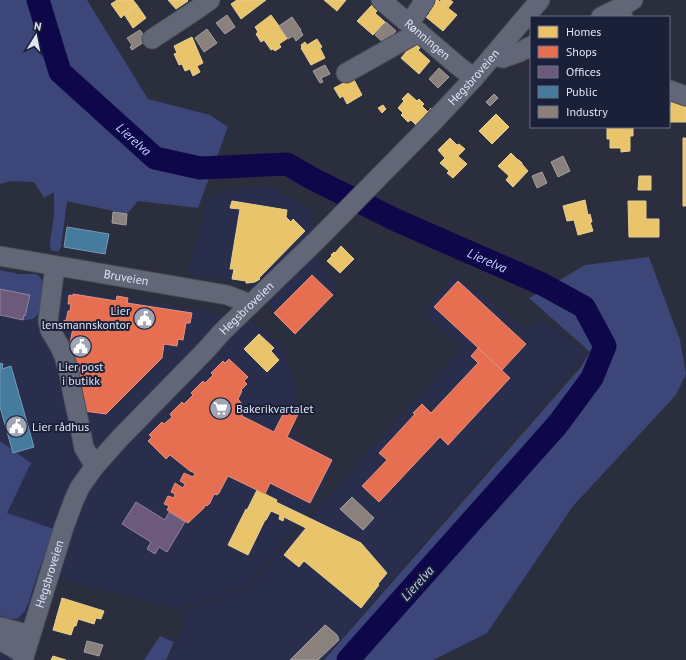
<svg xmlns="http://www.w3.org/2000/svg" width="686" height="660" viewBox="0 0 686 660" font-family="'PT Sans',sans-serif">
	<style>
		.built { fill: #282e4b }
		.green { fill: #3c4678 }
		.homes { fill: #e9c46a; stroke: #e6ce94 }
		.shops { fill: #e76f51; stroke: #e59282 }
		.offices { fill: #6d597a; stroke: #8f839f }
		.public { fill: #457b9d; stroke: #739ab7 }
		.industry { fill: #8a817c; stroke: #a49fa0 }
		.lines { fill: none; stroke-linecap: round; stroke-linejoin: round }
		.river { stroke: #0e0749; stroke-width: 23 }
		.minor-casing { stroke: #494c58; stroke-width: 21 }
		.minor { stroke: #626778; stroke-width: 19 }
		.labels { text-anchor: middle; stroke-width: 4; stroke-linejoin: round; paint-order: stroke }
		.street-label { font-size: 12px; fill: #dfe4f5; stroke: #1a2038 }
		.poi-label { font-size: 12px; fill: #dfe4f5; stroke: #1a2038; text-anchor: start }
		.water-label { font-size: 13px; font-style: italic; fill: #c8d4fe; stroke: #1a2038 }
	</style>
	<rect width="100%" height="100%" fill="#2b2e3c"/>
	<!-- built -->
	<path class="built" d="M268,186L311,208L318,259L339,288L297,336L248,284L223,279L187,275L208,199L232,190Z
		M0,270L47,287L175,306L213,313L253,323L285,348L296,391L291,434L336,462L310,509L248,585L179,609L64,580L41,569L10,660H0Z
		M454,275L527,329L544,320L587,354L323,660H169L183,631L182,611L249,586L369,451L463,348L423,314Z"/>
	<!-- green -->
	<path class="green" d="M0,0H87L148,99L210,115L228,127L198,208L138,201L127,214L67,201L61,247L58,252L51,250L50,242L54,216V192L44,198L34,182L11,181L0,184Z
		M649,257L680,340L686,374L676,395L573,506L487,633L433,660H324L580,368L590,352L529,298L585,265Z
		M0,270L19,274H35L38,275L41,279L43,284L40,312L33,319L27,320H23L24,315H25L29,295L0,289Z
		M0,441L31,463L7,513L54,529L38,573L29,601L25,611L17,619C11,619 5,619 0,615Z
		M160,636L174,642L166,660H144Z"/>
	<!-- homes -->
	<path class="homes" d="M117,0H133L137,5L124,14V15L121,18L111,4Z
		M168,0H187L188,1L176,9Z
		M237,0H266L241,19L231,4Z
		M324,0H346L337,11Z
		M434,0H438L440,2L441,0H450L453,2L448,8L457,15L443,31L426,17L430,13L426,9Z
		M137,5L146,18L133,28L124,14Z
		M372,5L378,10L375,13L385,22L373,35L357,21Z
		M271,15L288,38L279,44L281,47L275,51L273,49L271,50L264,40L261,42L256,34L258,32L255,27Z
		M192,37L203,63L197,66L200,72L193,76L190,69L185,71L182,64L179,65L174,54L177,53L174,46Z
		M317,39L322,47L320,48L325,58L311,65L301,48L302,47L301,45L305,42L307,45Z
		M416,44L420,48L418,50L430,61L419,74L401,58L412,45L414,46Z
		M353,78L362,95L347,104L343,96L340,98L334,88Z
		M408,93L417,101L419,99L424,104L422,106L428,112L431,108L433,110L429,115L428,113L416,125L411,120L408,122L401,115L403,113L398,108L404,101L402,99Z
		M671,102H680V106H686V122H669V106H671Z
		M383,105L386,109L382,113L378,108Z
		M496,114L509,127L492,144L479,131Z
		M610,127H630V128H633V136H630V151L621,152V148H610V139H607V128H610Z
		M450,138L457,145L459,144L465,149L458,156L467,164L453,178L447,173L449,171L440,163L445,158L438,150Z
		M683,138H686V206H683Z
		M511,153L518,160H519L522,163V164L528,171L513,187L506,180L509,176L498,166Z
		M639,176H651V190H638Z
		M585,200L588,215L590,214L592,222H590L593,231L578,235L574,220L567,221L563,206Z
		M232,201L287,210L286,217L291,222L293,219L305,231L259,278L260,279L255,282L248,283H246V281L232,279L234,269H230L240,209L230,208Z
		M628,201H646V219H659V237H629Z
		M341,246L354,259L340,273L327,261L332,256L331,255L334,252L335,253Z
		M259,334L274,348L271,351L279,360L267,372L244,349Z
		M257,490L277,500L276,502L361,543L387,573L378,584L379,585L361,608L304,561L299,567L284,555L306,528L284,517L283,521L279,519L280,515L271,511L266,520H265L248,555L228,545L246,509L247,510Z
		M62,598L104,611L101,619L96,618L94,624L78,619L76,626H74L71,635L53,630Z
		M53,656L66,660H51Z"/>
	<!-- shops -->
	<path class="shops" d="M312,275L333,295L295,334L274,313Z
		M458,281L526,344L502,370L434,307Z
		M73,294L116,301L117,296L128,298L127,303L192,313L190,323H186L183,340L178,339L177,346L164,344L162,358L106,414L84,411L69,343H70L73,328L64,326V320L66,321L68,311H70L71,304H68L69,295L73,296Z
		M478,348L510,378L448,445L440,437L379,502L362,486L387,460L379,453L415,414L413,413L422,404L431,413L478,363L471,356Z
		M229,359L248,377L244,381L247,384L241,390L242,391L238,399L242,404V416L274,432L287,406L299,412L287,437L332,460L310,503L270,483L265,494L228,476L219,493L217,495L214,494L210,503L207,506L205,505L204,508L188,523L167,510L169,506L164,504L168,496L174,498L175,494L171,492L175,483L183,488L185,484L180,481L184,473L193,477L195,473L190,471L170,455L166,459L148,441L152,437L149,435L162,422L164,424L172,417L170,414L182,402L184,404L193,395L191,393L203,381L205,383L213,375L211,373L223,361L225,363Z"/>
	<!-- offices -->
	<path class="offices" d="M0,289L30,295L25,316L24,315L23,320L0,315Z
		M136,502L165,520L169,512L185,522L167,552L159,547L155,554L147,549L151,542L122,524Z"/>
	<!-- public -->
	<path class="public" d="M67,227L109,234L105,254L64,247Z
		M0,363L3,364L2,369L11,366L34,447L13,453L0,407Z"/>
	<!-- industry -->
	<path class="industry" d="M227,15L235,27L225,34L216,23Z
		M292,17L301,30H300L303,35L296,41L293,36L288,39L279,26Z
		M386,22L396,31L385,44L375,35Z
		M207,29L217,43L204,52L195,38Z
		M140,30L147,40L132,50L130,47L132,45L127,38Z
		M325,65L330,74L321,78L323,82L320,83L313,71Z
		M439,68L449,77L438,88L429,79Z
		M494,94L498,98L490,106L486,102Z
		M563,156L570,171L558,177L551,162Z
		M542,172L547,183L537,188L532,176Z
		M113,212L127,214L126,225L112,223Z
		M352,497L374,518L363,530L340,509Z
		M325,625L329,628L337,635L339,640L318,660H290Z
		M87,641L103,645L99,656L84,652Z"/>
	<g class="lines">
		<!-- river -->
		<path class="river" id="s1" d="M38,0L60,72L155,158L200,168L287,164L313,179L398,221L542,284L584,307L605,346L592,378L558,424L348,660"/>
		<defs>
			<g id="minor">
				<path id="s2" d="M381,0L457,65L474,78"/>
				<path d="M619,8L633,0"/>
				<path d="M601,17L619,8L623,17"/>
				<path d="M409,24L425,0"/>
				<path d="M152,39L196,10L210,0"/>
				<path d="M493,56L503,58L520,52L531,46"/>
				<path d="M346,73L419,32"/>
				<path d="M669,90L686,96"/>
				<path id="s3" d="M0,256L227,295L240,300L250,305"/>
				<path d="M55,266L48,321L50,330L59,345L64,356L69,373L73,395L80,427L84,448L95,466"/>
				<path d="M0,627L30,635"/>
				<path d="M0,640L24,654"/>
				<path id="s4" d="M23,660L64,527L74,500L80,487L95,466L120,438L207,349L222,332L317,240L432,123L474,78L540,0"/>
			</g>
		</defs>
		<!-- minor casing -->
		<use href="#minor" class="minor-casing"/>
		<!-- minor -->
		<use href="#minor" class="minor"/>
	</g>
	<!-- icons -->
	<defs>
		<symbol id="civic-disc" viewBox="-11 -11 22 22"><circle r="9.5" fill="#a0a4b4" stroke="#1a2038"/><path d="M-.6-6.5H3V-4.5H.6V-3L4-1V1h2V6H-6V1h2V-1L-.6-3ZM-1.2 2.5V6h2.4V2.5Z" fill="#fff"/></symbol>
		<symbol id="supermarket-disc" viewBox="-11 -11 22 22"><circle r="9.5" fill="#a0a4b4" stroke="#1a2038"/><path d="M-6-5.5h2.5l.6 2H6L4.5 2H-2.5L-4.4-4H-6ZM-1.5 3.2a1.3 1.3 0 1 0 .1 0ZM3 3.2a1.3 1.3 0 1 0 .1 0Z" fill="#fff"/></symbol>
	</defs>
	<g fill-rule="evenodd">
		<use href="#civic-disc" x="132" y="306" width="25" height="25"/>
		<use href="#civic-disc" x="68" y="334" width="25" height="25"/>
		<use href="#supermarket-disc" x="208" y="396" width="25" height="25"/>
		<use href="#civic-disc" x="4" y="414" width="25" height="25"/>
	</g>
	<g class="labels">
		<!-- street labels -->
		<g class="street-label">
			<text dy="4" stroke="none"><textPath href="#s2" startOffset="61">Rønningen</textPath></text>
			<text dy="4" stroke="none"><textPath href="#s4" startOffset="751">Hegsbroveien</textPath></text>
			<text dy="4" stroke="none"><textPath href="#s3" startOffset="128">Bruveien</textPath></text>
			<text dy="4" stroke="none"><textPath href="#s4" startOffset="427">Hegsbroveien</textPath></text>
			<text dy="4" stroke="none"><textPath href="#s4" startOffset="90">Hegsbroveien</textPath></text>
		</g>
		<!-- poi labels -->
		<g class="poi-label">
			<text x="130" y="315" text-anchor="end">Lier<tspan x="130" dy="14">lensmannskontor</tspan></text>
			<text x="81" y="371" text-anchor="middle">Lier post<tspan x="81" dy="14">i butikk</tspan></text>
			<text x="236" y="413">Bakerikvartalet</text>
			<text x="32" y="431">Lier rådhus</text>
		</g>
		<!-- water labels -->
		<g class="water-label">
			<text dy="5" stroke="none"><textPath href="#s1" startOffset="175">Lierelva</textPath></text>
			<text dy="5" stroke="none"><textPath href="#s1" startOffset="559">Lierelva</textPath></text>
			<text transform="translate(417 583) rotate(-48)" y="5">Lierelva</text>
		</g>
	</g>
	<!-- legend -->
	<rect x="530" y="16" width="140" height="112" fill="#1a2038" stroke="#696e84"/>
	<rect x="538" y="26" width="20" height="12" fill="#e9c46a" stroke="#696e84"/>
	<text x="566" y="36" font-size="12" fill="#dfe4f5">Homes</text>
	<rect x="538" y="46" width="20" height="12" fill="#e76f51" stroke="#696e84"/>
	<text x="566" y="56" font-size="12" fill="#dfe4f5">Shops</text>
	<rect x="538" y="66" width="20" height="12" fill="#6d597a" stroke="#696e84"/>
	<text x="566" y="76" font-size="12" fill="#dfe4f5">Offices</text>
	<rect x="538" y="86" width="20" height="12" fill="#457b9d" stroke="#696e84"/>
	<text x="566" y="96" font-size="12" fill="#dfe4f5">Public</text>
	<rect x="538" y="106" width="20" height="12" fill="#8a817c" stroke="#696e84"/>
	<text x="566" y="116" font-size="12" fill="#dfe4f5">Industry</text>
	<!-- north arrow -->
	<g transform="translate(36 36) rotate(10)" stroke="#1a2038" stroke-width="3" paint-order="stroke">
	<path d="M0-3L7 15L0 10L-7 15Z" fill="#dfe4f5"/>
	<text y="-6" font-size="11" font-weight="bold" text-anchor="middle" fill="#dfe4f5">N</text>
	</g>
</svg>
